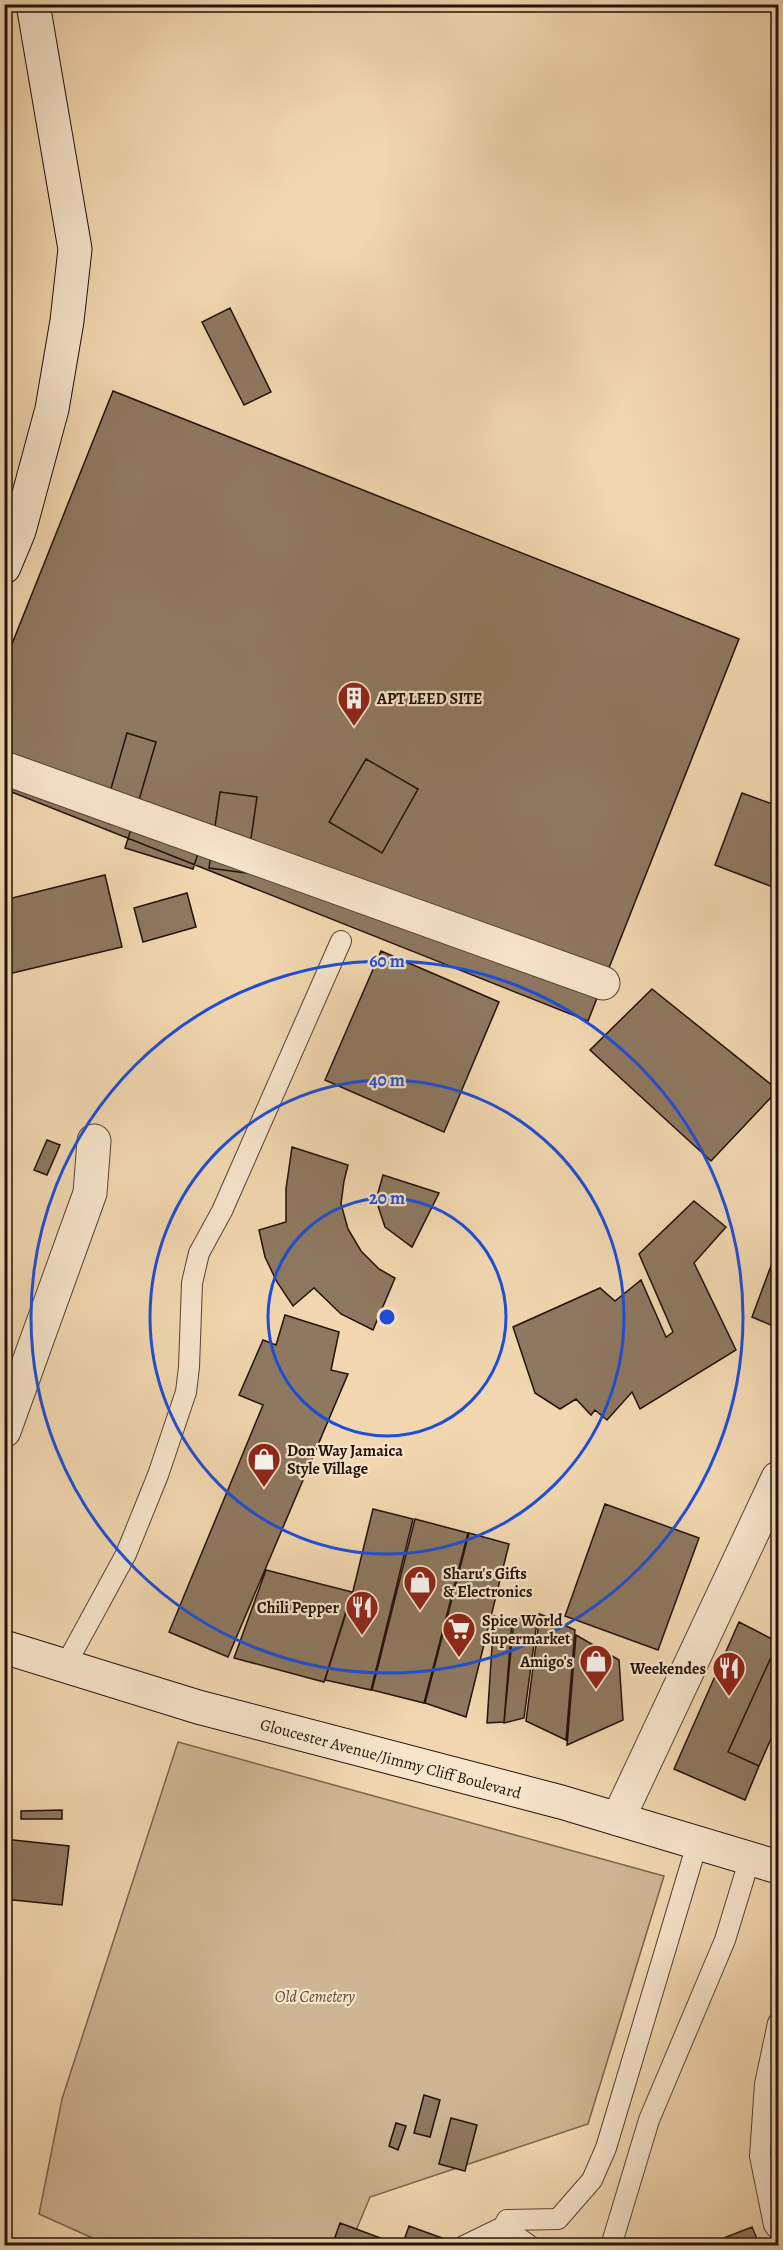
<svg xmlns="http://www.w3.org/2000/svg" width="783" height="2250" viewBox="0 0 783 2250" font-family="Alegreya,serif">
	<style>
		.green { fill: #ceb593; stroke: #78644e; stroke-width: 1.5 }
		.building { fill: #8e7860; stroke: #22120a; stroke-width: 1.5 }
		.lines { fill: none; stroke-linecap: round; stroke-linejoin: round }
		.lane-casing { stroke: #564333; stroke-width: 22 }
		.street-casing { stroke: #564333; stroke-width: 35 }
		.secondary-casing { stroke: #22120a; stroke-width: 35 }
		.lane { stroke: #f6e4cb; stroke-width: 20 }
		.street { stroke: #f6e4cb; stroke-width: 33 }
		.secondary { stroke: #f6e4cb; stroke-width: 33 }
		.ring { fill: none; stroke: #1d4ed8; stroke-width: 3 }
		.labels { text-anchor: middle; stroke-width: 4.5; stroke-linejoin: round; paint-order: stroke }
		.poi-label { font-size: 16px; font-weight: bold; fill: #22120a; stroke: #f6e4cb; text-anchor: start }
		.street-label { font-size: 16px; fill: #22120a; stroke: #f6e4cb }
		.park-label { font-size: 16px; font-style: italic; fill: #5e4b3a; stroke: #f6e4cb }
		.centre { fill: #1d4ed8; stroke: #f6e4cb; stroke-width: 3 }
		.ring-label { font-size: 18px; text-anchor: middle; font-weight: bold; fill: #1d4ed8; stroke: #f6e4cb; stroke-width: 4.5; stroke-linejoin: round; paint-order: stroke }
	</style>
	<rect width="100%" height="100%" fill="#f1d6af"/>
	<filter id="stains"><feTurbulence type="fractalNoise" baseFrequency=".00333" numOctaves="4"/><feColorMatrix values="0 0 0 0 .2 0 0 0 0 .09 0 0 0 0 .02 0 0 0 .5 -.17"/></filter>
	<radialGradient id="worn" r=".72"><stop offset=".6" stop-color="#630" stop-opacity="0"/><stop offset="1" stop-color="#630" stop-opacity=".3"/></radialGradient>
	<!-- green -->
	<path class="green" d="M178,1742L664,1876L588,2124L370,2197L350,2245H108L39,2214L62,2099Z"/>
	<!-- building -->
	<path class="building" d="M4,98L11,124L4,126Z
		M230,308L271,392L244,405L202,322Z
		M113,391L739,639L588,1021L4,789V664Z
		M127,733L156,742L139,800L110,792Z
		M366,759L418,789L382,853L329,822Z
		M220,792L257,797L246,873L209,868Z
		M742,793L778,806V889L715,865Z
		M132,826L200,847L193,869L125,848Z
		M105,875L122,947L4,975V900Z
		M187,893L196,927L143,942L134,908Z
		M381,951L499,1002L444,1132L325,1080Z
		M652,989L778,1090L711,1161L590,1050Z
		M47,1140L60,1145L47,1175L34,1170Z
		M292,1147L348,1165L344,1181L341,1204L348,1229L361,1251L379,1269L395,1278L373,1330L341,1314L314,1288L293,1306L277,1282L265,1257L259,1230L286,1222V1189Z
		M383,1175L439,1193L412,1247L385,1227L376,1200Z
		M694,1201L726,1227L694,1263L736,1350L640,1409L632,1392L607,1420L595,1410L591,1415L576,1399L560,1409L535,1393L513,1327L600,1288L615,1301L641,1280L666,1337L673,1332L639,1254Z
		M778,1247V1328L752,1317Z
		M285,1315L339,1332L331,1370L348,1374L228,1657L169,1632L263,1405L239,1395L263,1340L276,1345Z
		M605,1504L699,1538L658,1650L565,1616Z
		M373,1509L413,1519L371,1690L325,1680L353,1591Z
		M415,1519L468,1533L424,1703L372,1690Z
		M469,1533L509,1544L466,1717L425,1703Z
		M266,1570L352,1592L324,1682L234,1658Z
		M538,1614L524,1718L504,1723L514,1619Z
		M540,1614L575,1630L566,1740L526,1721Z
		M494,1616L512,1621L504,1722L487,1723Z
		M739,1622L778,1642L728,1752L759,1766L745,1800L674,1769Z
		M576,1635L619,1660L623,1720L567,1745Z
		M778,1642V1723L759,1766L728,1752Z
		M62,1810V1819H21V1811Z
		M4,1839L69,1846L62,1905L4,1899Z
		M424,2095L440,2100L430,2137L414,2133Z
		M451,2118L477,2125L465,2171L439,2164Z
		M396,2123L406,2126L398,2150L389,2146Z
		M340,2223L402,2246H332Z
		M409,2226L442,2238L439,2246H402Z
		M752,2227L760,2246H727L724,2238Z"/>
	<g class="lines">
		<defs>
			<path id="lane" d="M65,1666L126,1554L158,1475L186,1392L189,1367L192,1283L199,1253L222,1211L341,941
				M778,2023L765,2084L760,2156L774,2225L778,2230
				M503,2227L530,2246
				M464,2246L503,2227L507,2220L558,2219L592,2180L606,2148L697,1844
				M611,2246L649,2120L725,1940L750,1858"/>
			<path id="street" d="M4,768L603,983
				M4,1431L90,1193L94,1141
				M618,1819L778,1478"/>
			<path id="secondary" d="M4,567L19,531L52,409L67,321L75,249L33,4
				M4,1647L198,1707L561,1802L778,1867"/>
		</defs>
		<!-- lane casing -->
		<use href="#lane" class="lane-casing"/>
		<!-- street casing -->
		<use href="#street" class="street-casing"/>
		<!-- secondary casing -->
		<use href="#secondary" class="secondary-casing"/>
		<!-- lane -->
		<use href="#lane" class="lane"/>
		<!-- street -->
		<use href="#street" class="street"/>
		<!-- secondary -->
		<use href="#secondary" class="secondary"/>
	</g>
	<!-- distance rings -->
	<g class="ring">
		<circle cx="387" cy="1317" r="119"/>
		<circle cx="387" cy="1317" r="237"/>
		<circle cx="387" cy="1317" r="356"/>
	</g>
	<!-- icons -->
	<defs>
		<symbol id="building-pin" viewBox="-11 -11 22 30"><path d="M0 17L-7.5 6A9.5 9.5 0 1 1 7.5 6Z" fill="#8f2418" stroke="#f6e4cb"/><path d="M-4-6H4V6H1V3H-1V6H-4ZM-2.5-4.3h1.7v1.8h-1.7ZM.8-4.3h1.7v1.8H.8ZM-2.5-1h1.7V.8h-1.7ZM.8-1h1.7V.8H.8Z" fill="#fff"/></symbol>
		<symbol id="shop-pin" viewBox="-11 -11 22 30"><path d="M0 17L-7.5 6A9.5 9.5 0 1 1 7.5 6Z" fill="#8f2418" stroke="#f6e4cb"/><path d="M-5-2.5h2.3a2.7 3.5 0 0 1 5.4 0H5L5.5 6h-11ZM-1.5-2.5h3a1.5 2.3 0 0 0-3 0Z" fill="#fff"/></symbol>
		<symbol id="restaurant-pin" viewBox="-11 -11 22 30"><path d="M0 17L-7.5 6A9.5 9.5 0 1 1 7.5 6Z" fill="#8f2418" stroke="#f6e4cb"/><path d="M-5-6h1v4h1v-4h1v4h1v-4h1v5L-1.5 .5V6h-2V.5L-5-1ZM5-6V6H3V1.5H1.5Q1.5-4 5-6Z" fill="#fff"/></symbol>
		<symbol id="supermarket-pin" viewBox="-11 -11 22 30"><path d="M0 17L-7.5 6A9.5 9.5 0 1 1 7.5 6Z" fill="#8f2418" stroke="#f6e4cb"/><path d="M-6-5.5h2.5l.6 2H6L4.5 2H-2.5L-4.4-4H-6ZM-1.5 3.2a1.3 1.3 0 1 0 .1 0ZM3 3.2a1.3 1.3 0 1 0 .1 0Z" fill="#fff"/></symbol>
	</defs>
	<g fill-rule="evenodd">
		<use href="#building-pin" x="335" y="679" width="38" height="52"/>
		<use href="#shop-pin" x="245" y="1440" width="38" height="52"/>
		<use href="#shop-pin" x="401" y="1563" width="38" height="52"/>
		<use href="#restaurant-pin" x="343" y="1588" width="38" height="52"/>
		<use href="#supermarket-pin" x="440" y="1610" width="38" height="52"/>
		<use href="#shop-pin" x="577" y="1642" width="38" height="52"/>
		<use href="#restaurant-pin" x="710" y="1649" width="38" height="52"/>
	</g>
	<g class="labels">
		<!-- poi labels -->
		<g class="poi-label">
			<text x="377" y="704">APT LEED SITE</text>
			<text x="287" y="1456">Don Way Jamaica<tspan x="287" dy="18">Style Village</tspan></text>
			<text x="443" y="1579">Sharu's Gifts<tspan x="443" dy="18">&amp; Electronics</tspan></text>
			<text x="339" y="1613" text-anchor="end">Chili Pepper</text>
			<text x="482" y="1626">Spice World<tspan x="482" dy="18">Supermarket</tspan></text>
			<text x="573" y="1667" text-anchor="end">Amigo's</text>
			<text x="706" y="1674" text-anchor="end">Weekendes</text>
		</g>
		<!-- street labels -->
		<g class="street-label">
			<text transform="translate(391 1758) rotate(15)" y="6">Gloucester Avenue/Jimmy Cliff Boulevard</text>
		</g>
		<!-- park labels -->
		<g class="park-label">
			<text x="315" y="2002">Old Cemetery</text>
		</g>
	</g>
	<circle cx="387" cy="1317" r="9" class="centre"/>
	<g class="ring-label">
		<text x="387" y="967">60 m</text>
		<text x="387" y="1086">40 m</text>
		<text x="387" y="1204">20 m</text>
	</g>
	<!-- margin -->
	<rect width="783" height="2250" fill="none" stroke="#f1d6af" stroke-width="24"/>
	<rect x="6" y="6" width="771" height="2238" fill="none" stroke="#22120a" stroke-width="3"/>
	<rect x="12" y="12" width="759" height="2226" fill="none" stroke="#22120a" stroke-width="1.5"/>
	<rect width="100%" height="100%" filter="url(#stains)"/>
	<rect width="100%" height="100%" fill="url(#worn)"/>
</svg>
